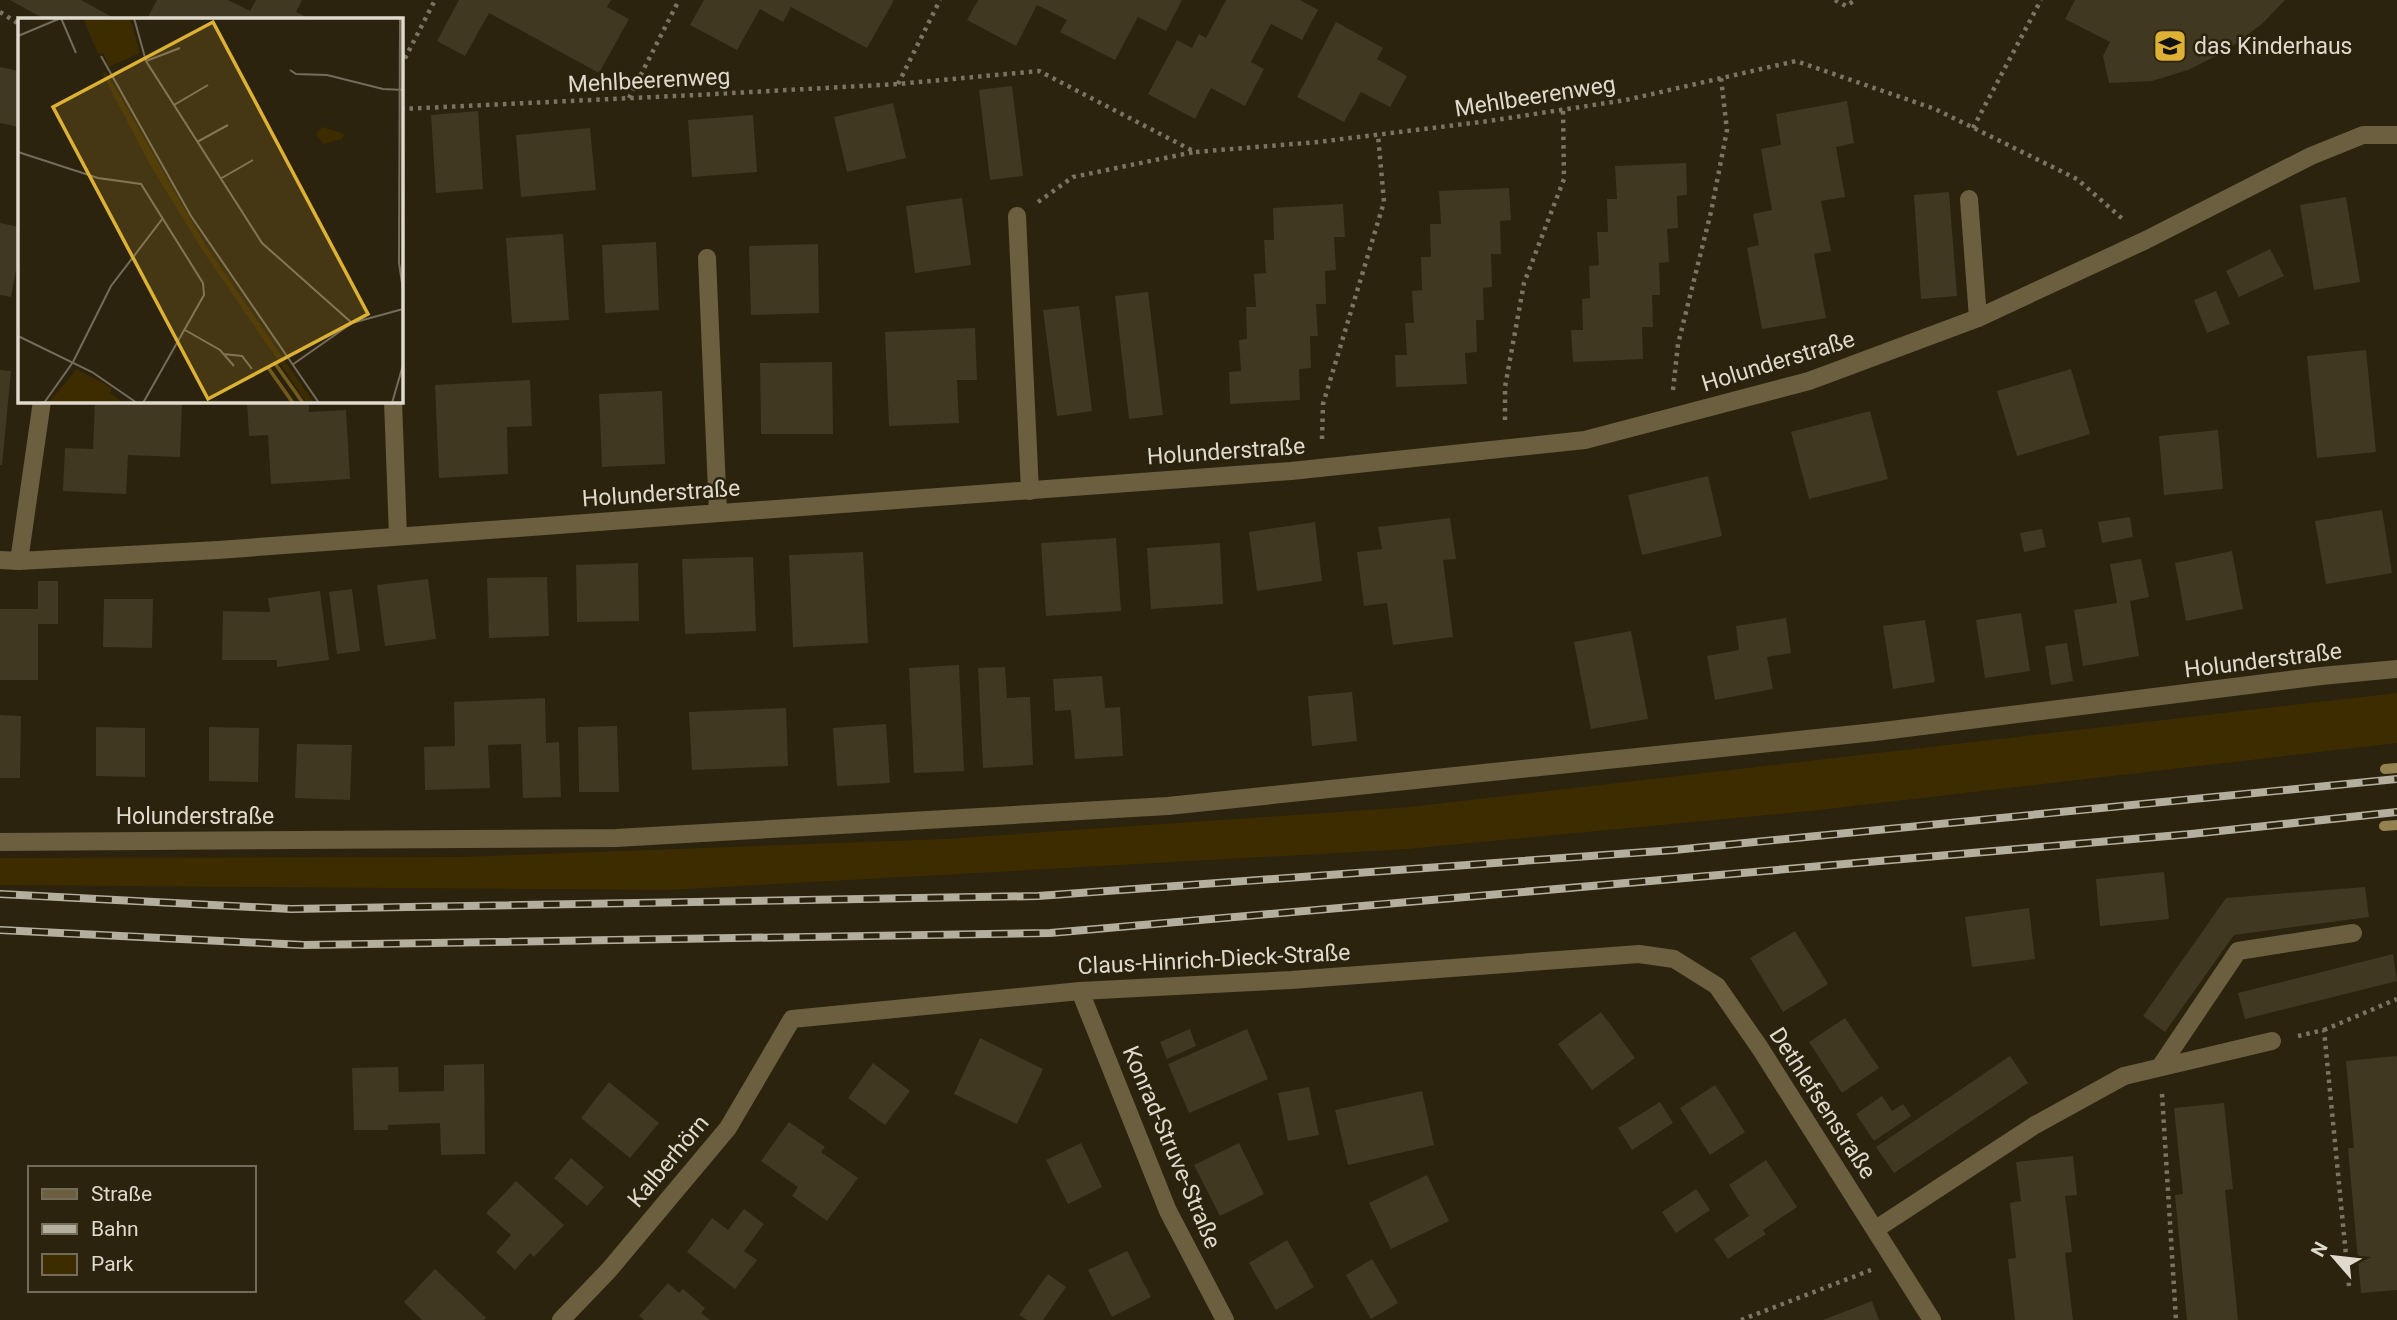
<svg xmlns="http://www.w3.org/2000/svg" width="2397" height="1320" viewBox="0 0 2397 1320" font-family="Roboto,sans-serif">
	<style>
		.green { fill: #3c2c00 }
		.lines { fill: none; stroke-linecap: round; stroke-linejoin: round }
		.stream { stroke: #938250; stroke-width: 10 }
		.building { fill: #413822 }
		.path { stroke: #7b7462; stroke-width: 4.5; stroke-dasharray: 3.5 5; stroke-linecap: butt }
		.lane { stroke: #6c5f40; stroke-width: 18 }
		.street { stroke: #6c5f40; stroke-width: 18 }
		.rail-casing { stroke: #b4ae9f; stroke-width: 8 }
		.rail { stroke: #2b230d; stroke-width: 5; stroke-dasharray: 16; stroke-linecap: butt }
		.labels { text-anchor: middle; stroke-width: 5; stroke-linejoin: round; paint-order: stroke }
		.poi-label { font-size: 23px; fill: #dfdacd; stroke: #2b230d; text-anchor: start }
		.street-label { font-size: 23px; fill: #dfdacd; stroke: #2b230d }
		.inset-river { fill: none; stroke: #735c1b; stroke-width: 3.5 }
		.inset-road { fill: none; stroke: #736c5a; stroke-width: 2 }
		.view { fill: #ddb133; fill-opacity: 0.15; stroke: #ddb133; stroke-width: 3.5 }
		.inset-edge { fill: none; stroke: #dfdacd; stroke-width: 3.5 }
	</style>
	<rect width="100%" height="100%" fill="#2b230d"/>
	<!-- green -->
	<path class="green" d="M2397,693V743L1810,811L1408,849L669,890L0,885V858L462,857L945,839L1410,807Z"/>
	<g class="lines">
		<!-- stream -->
		<path class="stream" d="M2385,769L2397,768
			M2384,826L2397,825"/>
	</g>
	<!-- building -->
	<path class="building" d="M10,0H81L112,17L110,19H44Z
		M157,0H228L250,11L256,0H302L296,12L311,19H147Z
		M459,0H611L607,7L629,19L599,73L489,13L465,56L437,41Z
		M704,0H894L867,48L791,7L783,22L760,9L737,50L690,25Z
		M978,0H1182L1166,31L1138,17L1115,60L1060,32L1067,20L1037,5L1016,46L967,20Z
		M1226,0H1300L1318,10L1302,40L1271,24L1251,62L1264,69L1245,106L1211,88L1195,119L1148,94L1177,40L1192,48L1199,34L1206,38Z
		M2075,0H2285L2263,23L2226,51L2188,70L2152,81L2109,83L2103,56L2110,42L2065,19Z
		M1336,22L1383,48L1377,59L1407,76L1390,107L1361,92L1344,122L1297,97Z
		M0,67L19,71V127L0,123Z
		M1012,86L1023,176L990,180L979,90Z
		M1847,101L1854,143L1836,147L1845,197L1821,201L1831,251L1814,254L1826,318L1762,329L1747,248L1759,245L1753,214L1772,210L1761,149L1781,145L1776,114Z
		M893,103L906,158L847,172L834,117Z
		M478,111L483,189L436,193L431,115Z
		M753,115L757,172L692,177L688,120Z
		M590,128L596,190L521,197L516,135Z
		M1686,163L1687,195L1677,196L1678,228L1667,229L1669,262L1659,263L1660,295H1652L1653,327H1642L1643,359L1573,362L1571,330H1583L1582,299L1590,298L1589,266L1599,265L1597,232H1608L1607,199H1617L1615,166Z
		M1509,188L1511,220L1500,221L1501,254H1491L1492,287L1483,288L1484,320H1476L1477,352L1465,353L1467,384L1396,387L1395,355H1407L1405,323H1414L1412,291L1422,290L1421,257H1431L1430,224H1441L1439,191Z
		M1949,192L1957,296L1921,299L1914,195Z
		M2346,197L2360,282L2314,290L2300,205Z
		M962,198L971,265L915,273L906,206Z
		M1343,204L1345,237H1334L1336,270L1325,271L1326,304H1316L1318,336H1310L1311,368L1299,369L1300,400L1230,404L1229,372L1241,371L1239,340L1247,339L1246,307H1256L1254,274L1266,273L1264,240H1274L1273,208Z
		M0,223L19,227V254L11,297L0,295Z
		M563,234L569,320L512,323L506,238Z
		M656,242L659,310L605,313L602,245Z
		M818,244L819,313L751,315L749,246Z
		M2270,249L2284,276L2239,297L2226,271Z
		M2216,291L2230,324L2207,333L2194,300Z
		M1148,292L1163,415L1129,419L1115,296Z
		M1079,306L1092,411L1057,416L1043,310Z
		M975,328L977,380H957L959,423L889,426L885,332Z
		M2366,350L2376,452L2317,458L2307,356Z
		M832,362L833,434H761L760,363Z
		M2071,369L2090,434L2017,456L1997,391Z
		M0,370L11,371L2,465H0Z
		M530,380L532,426L507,427L508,474L439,478L435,385Z
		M662,391L665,464L602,467L599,394Z
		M95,401L182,403L180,457L128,455L126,494L63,491L65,448L93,449Z
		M247,401H309V412L346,410L350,479L271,484L268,435L249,436Z
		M1870,411L1888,479L1809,499L1791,432Z
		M2218,430L2223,489L2164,495L2159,436Z
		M1708,476L1722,536L1642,555L1628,495Z
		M2382,510L2392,573L2326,584L2315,521Z
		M2130,517L2133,537L2102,543L2098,522Z
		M1450,518L1456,559L1443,560L1453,637L1393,645L1387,603L1364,606L1357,552L1382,549L1378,527Z
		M1315,522L1322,581L1257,591L1249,532Z
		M2042,529L2046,547L2024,552L2020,533Z
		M1116,538L1121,611L1046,616L1041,543Z
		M1220,543L1223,604L1151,609L1147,548Z
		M2232,551L2243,609L2186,621L2175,563Z
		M863,552L868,643L793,647L789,555Z
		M753,557L756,631L685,634L682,559Z
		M2141,559L2149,597L2130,601L2139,656L2083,666L2074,610L2117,603L2110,564Z
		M638,563L639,621L577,622L576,565Z
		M547,577L549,636L489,638L487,578Z
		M428,579L436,639L385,646L377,585Z
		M38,581H58V624H38V680H0V609H38Z
		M352,589L360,651L337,654L329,592Z
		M320,591L329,660L277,667V660H222L223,611L270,612L268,598Z
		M104,599H153L152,648L103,647Z
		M2021,613L2030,671L1985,678L1976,620Z
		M1786,618L1791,653L1767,657L1773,689L1715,700L1707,656L1739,650L1736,626Z
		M1925,620L1935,682L1893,689L1883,626Z
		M1631,631L1648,719L1591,729L1574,642Z
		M2067,643L2073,681L2051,685L2045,646Z
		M959,665L964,771L914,773L909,668Z
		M1005,667L1007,698L1030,697L1033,765L983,768L978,668Z
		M1102,676L1105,708L1120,707L1123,756L1075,759L1071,710L1055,711L1053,679Z
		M1352,692L1357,741L1312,746L1308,696Z
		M545,698L546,743L559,742L561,797L523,798L521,744L488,745L490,788L425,790L424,747L455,746L454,702Z
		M786,708L788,766L692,770L689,712Z
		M0,715L21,716L20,778H0Z
		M886,724L890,783L837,786L833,728Z
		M617,726L619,792H579L578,727Z
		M96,727L145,728V777L96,776Z
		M209,727L259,728L258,782L209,781Z
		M297,744L352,745L350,800L295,798Z
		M2164,872L2169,919L2100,926L2096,879Z
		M2365,887L2369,917L2234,935L2165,1032L2143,1016L2226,898Z
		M2029,908L2035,959L1972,967L1965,917Z
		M1795,931L1828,984L1783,1012L1750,958Z
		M2393,954L2397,981L2245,1019L2238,993Z
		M1601,1012L1635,1058L1592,1090L1558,1044Z
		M1845,1018L1879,1068L1842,1093L1809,1042Z
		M1190,1029L1196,1046L1167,1059L1160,1042Z
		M1247,1029L1268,1079L1189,1113L1168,1064Z
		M980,1038L1043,1069L1017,1124L954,1094Z
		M2010,1056L2028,1083L1894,1173L1876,1147Z
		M2397,1056V1290L2361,1293L2348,1148H2354L2346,1061Z
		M873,1063L910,1091L885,1125L848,1098Z
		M484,1064L485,1154L441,1155L440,1123L388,1125V1130H354L352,1068L398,1067L399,1092L444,1091V1065Z
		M609,1082L659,1123L630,1158L581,1118Z
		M1715,1085L1745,1132L1710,1155L1680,1108Z
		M1309,1087L1319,1135L1288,1141L1278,1093Z
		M1422,1091L1434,1145L1348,1165L1335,1110Z
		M1882,1096L1892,1111L1903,1104L1911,1116L1874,1141L1856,1114Z
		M1660,1102L1673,1123L1632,1150L1618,1128Z
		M2224,1103L2233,1189L2225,1190L2238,1320H2187L2175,1195L2183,1194L2174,1108Z
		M789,1122L825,1147L821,1152L858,1178L827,1221L792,1196L798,1187L761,1161Z
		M1081,1143L1102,1187L1068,1204L1046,1160Z
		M1239,1143L1264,1194L1220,1216L1194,1165Z
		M2073,1156L2077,1195L2065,1196L2072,1252L2065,1253L2073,1320H2015L2008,1259L2016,1258L2010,1203L2021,1201L2016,1162Z
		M571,1158L604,1187L587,1206L554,1178Z
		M1766,1160L1797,1207L1763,1230L1766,1234L1728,1259L1714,1239L1749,1216L1729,1185Z
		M1427,1175L1449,1221L1391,1249L1369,1203Z
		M516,1181L564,1225L534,1257L530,1253L515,1270L496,1252L511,1235L486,1213Z
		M1696,1189L1710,1210L1676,1233L1662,1212Z
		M744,1209L764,1224L744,1251L757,1260L735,1289L687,1252L712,1218L728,1230Z
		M1287,1240L1314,1287L1276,1310L1249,1263Z
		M1127,1251L1151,1297L1112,1317L1088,1270Z
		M1372,1259L1398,1303L1371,1319L1346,1275Z
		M435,1269L486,1318L484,1320H422L404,1302Z
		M1048,1274L1066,1287L1043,1320H1027L1019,1315Z
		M668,1283L679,1293L683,1289L705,1308L701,1313L710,1320H644L639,1316Z
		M1872,1301L1879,1320H1823Z"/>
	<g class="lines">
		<!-- path -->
		<path class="path" d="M1835,0L1846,6L1855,0
			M0,12L19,24
			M401,66L435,0
			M898,84L940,0
			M629,98L679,0
			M401,109L696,95L898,84L1039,71L1195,152L1318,142L1489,121L1626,100L1796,61L1935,109L2077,179L2125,221
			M1973,128L2041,0
			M1038,202L1073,177L1194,152
			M1673,390L1678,344L1711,212L1727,130L1721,78
			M1505,420V387L1524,283L1564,179L1563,109
			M1322,439L1323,404L1384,202L1378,135
			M2324,1030L2397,999
			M2298,1036L2324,1030L2349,1286
			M2162,1094L2176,1320
			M1741,1320L1871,1270"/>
		<!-- lane -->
		<path class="lane" d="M1969,199L1978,318
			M1017,216L1030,491
			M707,258L718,513
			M393,401L398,536
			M19,561L42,401
			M2160,1067L2238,951L2353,933
			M1876,1229L2035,1125L2124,1076L2272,1041"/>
		<!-- street -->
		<path class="street" d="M0,560L19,561L218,550L1291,471L1585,440L1809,381L1978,318L2146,240L2311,156L2363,135H2397
			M0,842L616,838L1168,806L1875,732L2321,676L2397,669
			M1080,991L1168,1211L1225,1320
			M561,1320L609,1270L728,1128L792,1019L1080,991L1291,980L1639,954L1674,959L1717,986L1760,1048L1932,1320"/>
		<defs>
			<path id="rail" d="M0,894L291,909L1038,896L1674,850L2397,779
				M0,930L304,945L1050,933L2191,834L2397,812"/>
		</defs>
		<!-- rail casing -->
		<use href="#rail" class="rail-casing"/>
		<!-- rail -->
		<use href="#rail" class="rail"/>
	</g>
	<!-- icons -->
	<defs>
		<symbol id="school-square" viewBox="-11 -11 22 22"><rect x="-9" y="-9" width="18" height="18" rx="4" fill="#ddb133" stroke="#2b230d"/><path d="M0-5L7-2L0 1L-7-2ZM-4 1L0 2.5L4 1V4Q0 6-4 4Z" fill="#111"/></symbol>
	</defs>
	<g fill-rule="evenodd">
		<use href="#school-square" x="2151" y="27" width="38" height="38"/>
	</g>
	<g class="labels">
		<!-- poi labels -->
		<g class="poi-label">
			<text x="2194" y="54">das Kinderhaus</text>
		</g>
		<!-- street labels -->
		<g class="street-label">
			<text transform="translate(649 80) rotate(-3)" y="8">Mehlbeerenweg</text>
			<text transform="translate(1535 96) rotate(-9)" y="8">Mehlbeerenweg</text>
			<text transform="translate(1778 361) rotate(-17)" y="8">Holunderstraße</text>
			<text transform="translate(1226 451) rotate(-4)" y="8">Holunderstraße</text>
			<text transform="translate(661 493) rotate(-4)" y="8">Holunderstraße</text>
			<text transform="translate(2263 660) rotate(-7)" y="8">Holunderstraße</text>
			<text x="195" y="824">Holunderstraße</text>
			<text transform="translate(1214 959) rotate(-3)" y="8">Claus-Hinrich-Dieck-Straße</text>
			<text transform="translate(1823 1103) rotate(57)" y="8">Dethlefsenstraße</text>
			<text transform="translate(1172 1147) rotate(67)" y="8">Konrad-Struve-Straße</text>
			<text transform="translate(668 1161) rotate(-50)" y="8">Kalberhörn</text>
		</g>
	</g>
	<!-- overview -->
	<g transform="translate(18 18)">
		<rect width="385" height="385" fill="#2b230d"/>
		<path d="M65,0H112L122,35L91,49L85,35L80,36ZM88,54L188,228L296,385H289L183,230L130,143L84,55ZM304,109L326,116L324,121L305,126L298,116ZM59,351L94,370L92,375L106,385H30Z" fill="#3c2c00"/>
		<path class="inset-river" d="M256,344L285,385M249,348L275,385"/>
		<path class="inset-road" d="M43,0L58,35M116,0L128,43L244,225L334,305M382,0L381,245L385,271M0,18L43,0M83,38L173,198L301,385M128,43L162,30M272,52L278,56L309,57L365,71L385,72M156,87L190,67M179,124L210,107M0,134L80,160L123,166L185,265L186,277L125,385M0,136V189M202,161L235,142M167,312L202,332L216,348M0,318L74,354L119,385M205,336L224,338L234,351M274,347L334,305L385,291M26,385L55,344L93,268L145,200M374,385L385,347"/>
		<path class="view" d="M195,4L350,296L190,381L35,89Z"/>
		<rect width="385" height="385" class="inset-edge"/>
	</g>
	<!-- legend -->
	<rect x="28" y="1166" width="228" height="126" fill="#2b230d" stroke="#736c5a" stroke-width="2"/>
	<rect x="42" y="1189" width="35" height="10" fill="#6c5f40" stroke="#736c5a" stroke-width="2"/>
	<text x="91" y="1201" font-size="21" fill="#dfdacd">Straße</text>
	<rect x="42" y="1224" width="35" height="10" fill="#b4ae9f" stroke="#736c5a" stroke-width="2"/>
	<text x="91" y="1236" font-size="21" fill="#dfdacd">Bahn</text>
	<rect x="42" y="1254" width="35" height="21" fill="#3c2c00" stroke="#736c5a" stroke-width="2"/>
	<text x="91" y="1271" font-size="21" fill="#dfdacd">Park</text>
	<!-- north arrow -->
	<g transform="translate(2334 1257) rotate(298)" stroke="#2b230d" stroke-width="5" paint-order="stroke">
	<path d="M0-5L12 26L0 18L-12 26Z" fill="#dfdacd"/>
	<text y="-10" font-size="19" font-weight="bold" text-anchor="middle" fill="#dfdacd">N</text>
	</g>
</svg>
